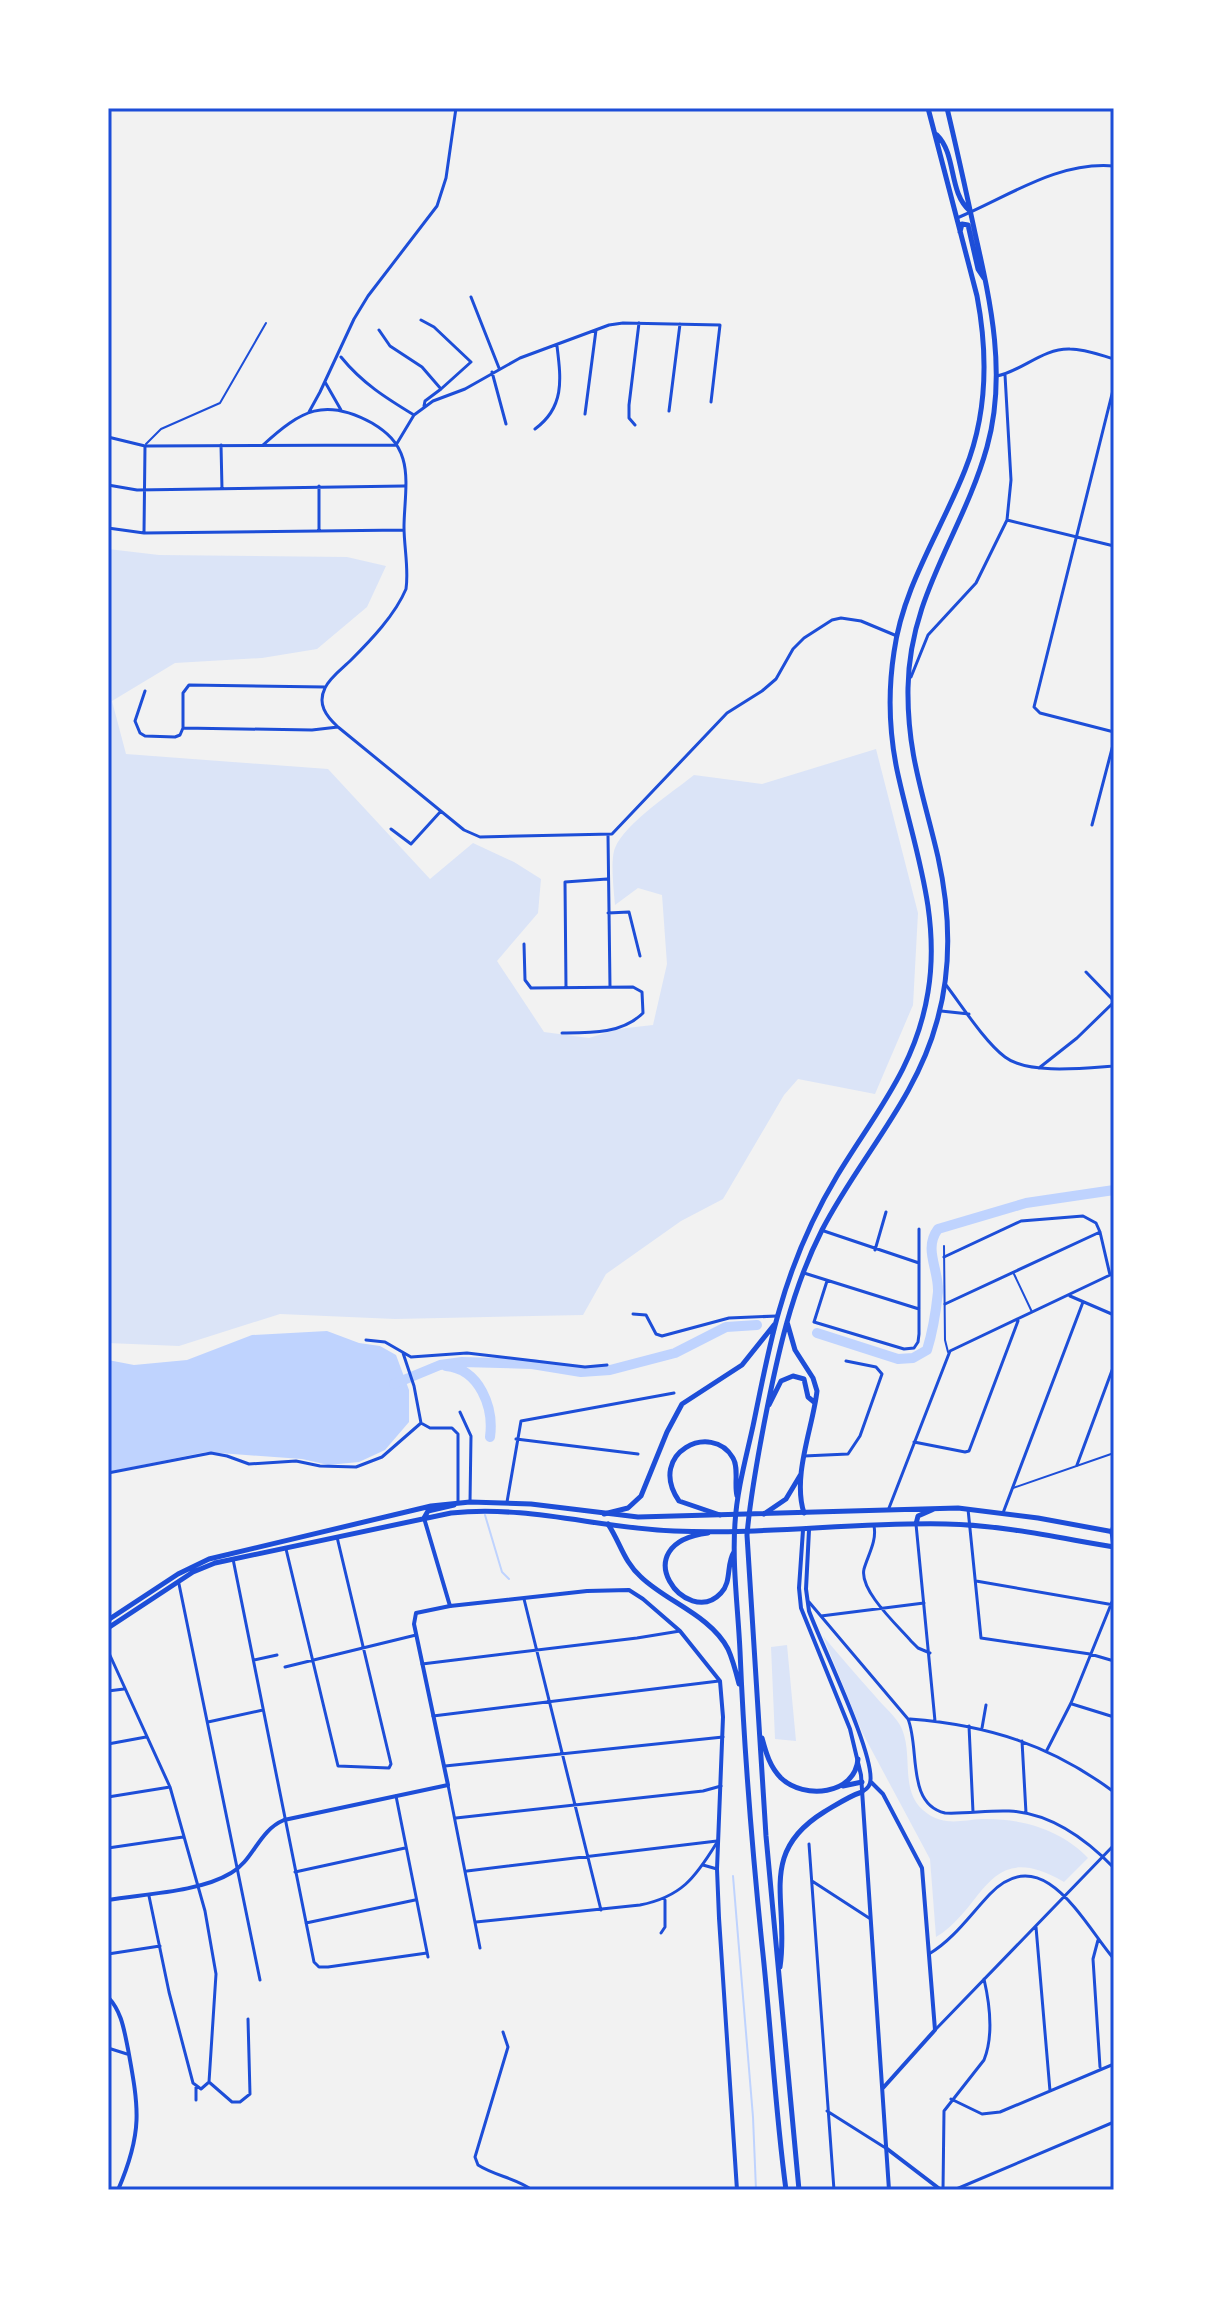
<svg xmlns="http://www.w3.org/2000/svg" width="1222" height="2298" viewBox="0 0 1222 2298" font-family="Helvetica,sans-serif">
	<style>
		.green { fill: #dbe4f7 }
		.water { fill: #bfd3fe }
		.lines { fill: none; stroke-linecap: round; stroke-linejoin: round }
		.stream { stroke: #bfd3fe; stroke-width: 2 }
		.river { stroke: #bfd3fe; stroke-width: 10 }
		.service { stroke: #1d4ed8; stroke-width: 2 }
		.minor { stroke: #1d4ed8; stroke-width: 3 }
		.tertiary { stroke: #1d4ed8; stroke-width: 4 }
		.secondary { stroke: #1d4ed8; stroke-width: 4 }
		.primary { stroke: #1d4ed8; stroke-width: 5 }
		.trunk { stroke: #1d4ed8; stroke-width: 5 }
		.neatline { fill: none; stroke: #1d4ed8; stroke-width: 3 }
	</style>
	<rect width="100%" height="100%" fill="#f2f2f2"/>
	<!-- green -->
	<path class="green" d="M108,549L159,555L347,557L386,566L367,607L317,649L262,658L175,663L112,701L126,754L328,769L430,879L473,843L514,862L541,879L538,913L497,961L544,1032L589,1038L618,1029L653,1025L667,964L662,895L638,888L615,905C614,892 610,860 615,848C625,823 673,792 694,775L762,784L876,749L918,913L913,1005L875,1094L798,1079L784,1095L723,1199L681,1221L606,1274L583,1315L395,1319L280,1314L179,1346L108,1343Z
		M823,1636C840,1656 857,1676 875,1696C883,1706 897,1717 902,1729C914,1758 898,1794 928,1814C945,1826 963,1820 982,1819C1020,1818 1061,1829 1088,1858L1064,1882C987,1837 986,1907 936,1937L930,1859L862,1732Z
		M787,1645L796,1741L775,1739L771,1647Z"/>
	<!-- water -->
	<path class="water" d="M327,1331L359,1343L380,1346L396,1355L409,1390V1422L385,1450L359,1462L328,1465L302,1459L206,1452L108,1472V1360L134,1365L187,1360L252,1335Z"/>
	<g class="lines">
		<!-- stream -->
		<path class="stream" d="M485,1515L502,1572L509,1579
			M733,1876L753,2117L756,2190"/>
		<!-- river -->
		<path class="river" d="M817,1333L898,1359L913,1358L927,1350C933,1331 936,1311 938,1292C939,1269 923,1249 938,1229L1026,1203L1114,1190
			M446,1366C480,1369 494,1408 490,1437
			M394,1384L440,1365L462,1362L532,1364L581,1372L610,1370L675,1353L726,1327L757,1325"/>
		<!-- service -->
		<path class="service" d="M146,444L161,429L220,403L266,323
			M944,1246L945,1340L948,1352
			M1014,1274L1032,1312
			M1013,1488L1114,1453"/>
		<!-- minor -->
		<path class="minor" d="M957,218C1008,197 1057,161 1114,166
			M471,297L499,368
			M421,320L434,327L471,362L441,389
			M379,330L390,346L422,367L441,389L425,401L424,406
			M341,357C362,383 386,398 414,415
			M492,372L506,424
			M997,376C1022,371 1043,348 1070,349C1085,349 1100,355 1114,359
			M325,382L341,410
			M1114,386L1034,707L1040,713L1114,732
			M669,411L680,324
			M309,412L320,392L354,319L368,296L437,206L446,178L456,108
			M585,414L596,330
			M635,425L629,418V405L639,323
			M535,429C565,407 561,379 557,346
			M108,437L145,446L396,445
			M221,445L222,489
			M263,445C301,410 325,397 372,423C387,432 398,442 403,459C409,479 404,506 404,527C404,547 409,569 406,589C395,615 371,640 351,660C343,668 330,677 325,688C317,704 326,716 338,727L464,830L480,837L612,834L727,713L762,691L776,679L793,649L804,638L832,620L841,618L861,621L897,636
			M396,445L414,415L433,401L465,389L520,358L609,325L623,323L720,325L711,402
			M108,485L137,490L404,486
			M319,486V530
			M1007,520L1114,546
			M108,528L144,533L404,530
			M144,533L145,446
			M911,677L928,635L976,583L1007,520L1011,480L1005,375
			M325,687L189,685L183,693V728L312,730L338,727
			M145,691L135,721L140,733L145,736L175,737L180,735L183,728
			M1092,825L1114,741
			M391,829L411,844L441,811
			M608,835L610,987
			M608,913L629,912L640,956
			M524,944L525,980L531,988L633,987L642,992L643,1013C622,1034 590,1033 562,1033
			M1086,972L1114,1001
			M946,985C962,1006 985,1042 1005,1057C1028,1075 1086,1068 1114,1066
			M566,988L565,882L607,879
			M941,1011L969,1014
			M1039,1068L1077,1038L1114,1002
			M824,1231L919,1263
			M875,1250L886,1212
			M944,1257L1021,1221L1083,1216L1096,1223L1100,1232L1110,1275
			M804,1273L919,1309
			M827,1281L814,1322L904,1349L914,1348L918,1342L919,1334V1229
			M1070,1296L1114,1315
			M945,1304L1100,1232
			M633,1314L646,1315L656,1334L662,1336L729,1318L777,1316
			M366,1340L385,1342L411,1357L467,1353L585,1367L607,1365
			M403,1353L414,1386L421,1423L430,1428H452L458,1434V1502
			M460,1412L471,1436L470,1502
			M516,1439L638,1454
			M914,1442L965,1452L969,1451L1018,1321
			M804,1456L848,1454L860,1436L882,1374L876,1367L846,1361
			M1077,1465L1114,1365
			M108,1473L211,1453L227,1456L249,1464L296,1461L320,1466L356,1467L382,1457L421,1423
			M507,1502L521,1421L674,1393
			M889,1508L950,1351L1110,1275
			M968,1509L981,1638L1090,1654L1114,1661
			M1003,1513L1083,1302
			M916,1524L935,1721
			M874,1526C877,1541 868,1555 864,1569C859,1590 897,1625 911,1641L918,1648L930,1653
			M1113,1546L1111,1532L1114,1522
			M286,1549L338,1766L389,1768L391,1764L337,1537
			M233,1559L314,1962L319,1967H328L427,1953
			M976,1581L1114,1605
			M179,1584L260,1980
			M524,1599L601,1910
			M809,1602L908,1719C920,1748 906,1804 945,1813C967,1814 988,1810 1009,1811C1050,1813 1087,1840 1114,1868
			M821,1616L924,1603
			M108,1651L170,1787L205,1911L216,1974L209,2082L201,2089L193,2083L169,1992L149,1896
			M254,1660L277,1655
			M422,1664L637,1638L680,1631
			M285,1667L416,1635
			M108,1691L124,1689
			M1072,1704L1114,1717
			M433,1716L719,1681
			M910,1719C988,1725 1051,1745 1114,1792
			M208,1722L263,1710
			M969,1726L973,1812
			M982,1728L986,1705
			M1022,1741L1026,1813
			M108,1744L146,1737
			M1047,1750L1071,1703L1114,1597
			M445,1766L723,1737
			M448,1785L480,1948
			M396,1796L428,1957
			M108,1797L170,1787
			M456,1818L703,1791L721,1786
			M809,1844L834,2190
			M108,1848L183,1837
			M703,1865L717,1869
			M467,1871L717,1841
			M295,1872L405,1848
			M812,1881L869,1918
			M476,1922L640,1905C681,1897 695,1878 716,1844
			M306,1923L415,1900
			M1036,1927L1050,2091
			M661,1933L665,1927V1900
			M1098,1940L1093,1959L1100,2067
			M108,1954L160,1946
			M929,1954C954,1939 970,1915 990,1894C1043,1839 1084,1924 1114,1959
			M936,2029L1114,1845
			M503,2032L508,2047L475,2157L478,2165C495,2176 516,2178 532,2190
			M108,2048L127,2054
			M209,2082L232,2102H240L250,2094L248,2019
			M951,2099L982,2114L1000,2112L1114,2064
			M196,2100V2087
			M827,2111L884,2147
			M943,2190L944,2111L984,2060C994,2035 990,2005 984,1979
			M954,2190L1114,2122
			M1112,2190L1114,2189"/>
		<!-- tertiary -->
		<path class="tertiary" d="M108,1900C144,1894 200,1892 231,1873C254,1860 258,1831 284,1820L448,1785L414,1624L416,1613L450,1606
			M886,2148L941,2190
			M108,2189L111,2190"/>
		<!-- secondary -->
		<path class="secondary" d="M424,1518L450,1606L587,1591L629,1590L643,1599L680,1631L720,1681L723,1717L717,1869L719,1918L737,2190
			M803,1530L799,1588L801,1608L850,1729L861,1775L889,2190
			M809,1530L806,1589L809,1611C820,1642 877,1758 870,1783C869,1788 866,1789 862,1792
			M871,1782L883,1794L922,1868L935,2030L883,2088
			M108,1997C122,2012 124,2030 128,2049C139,2109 143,2132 118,2190"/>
		<!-- primary -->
		<path class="primary" d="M424,1518L428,1511L454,1505
			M916,1524L918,1516L934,1509
			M108,1620L178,1574L209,1559L431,1506L470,1502L531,1504L638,1517L958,1508L1038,1518L1114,1532
			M108,1628L193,1572L215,1563L451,1513C530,1505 597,1528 674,1531C765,1535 855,1522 946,1524C1002,1525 1059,1538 1114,1547"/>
		<!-- trunk -->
		<path class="trunk" d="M937,135C957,155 948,192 970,211
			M960,232L962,224L968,225L978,269L984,278
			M787,1322L795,1350L813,1378L817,1391C813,1427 792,1476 804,1513
			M769,1405L781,1381L793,1376L804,1379L808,1397L814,1402
			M604,1514L628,1508L641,1496L667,1432L682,1404L742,1365L774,1325
			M764,1514L786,1499L801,1474
			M720,1515L679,1501C646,1453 712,1421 733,1458C739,1468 734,1484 737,1496
			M608,1524C620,1542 624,1562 641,1577C667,1602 710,1615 728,1649C733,1660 736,1672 739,1684
			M708,1533C622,1544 687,1630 721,1593C732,1582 726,1564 734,1552
			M762,1738C766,1753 770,1767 781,1778C804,1800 855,1795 858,1759
			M843,1786L862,1782
			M780,1967C790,1902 756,1854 824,1812C836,1805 849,1796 862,1792
			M786,2190C775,2109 771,2026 762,1945C752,1847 744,1749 740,1651C738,1608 732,1565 735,1523C737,1490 746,1458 753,1426C761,1388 768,1349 779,1311C792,1265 813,1216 837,1176C875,1113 916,1067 928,992C941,914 913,845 897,770C889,731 888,691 894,652C903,586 941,531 965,470C988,413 988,354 977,296L928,108
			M799,2190L766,1836L747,1535C750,1498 757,1461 764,1424C777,1357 791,1291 822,1230C859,1158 916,1100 937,1021C952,968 950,911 938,857C924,796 907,754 908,688C909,595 963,533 987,447C1007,375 991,304 975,233C966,191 957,150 947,108"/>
	</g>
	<!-- border -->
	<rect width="1222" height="2298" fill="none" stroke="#ffffff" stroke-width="220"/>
	<rect x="110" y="110" width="1002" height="2078" class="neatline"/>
</svg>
